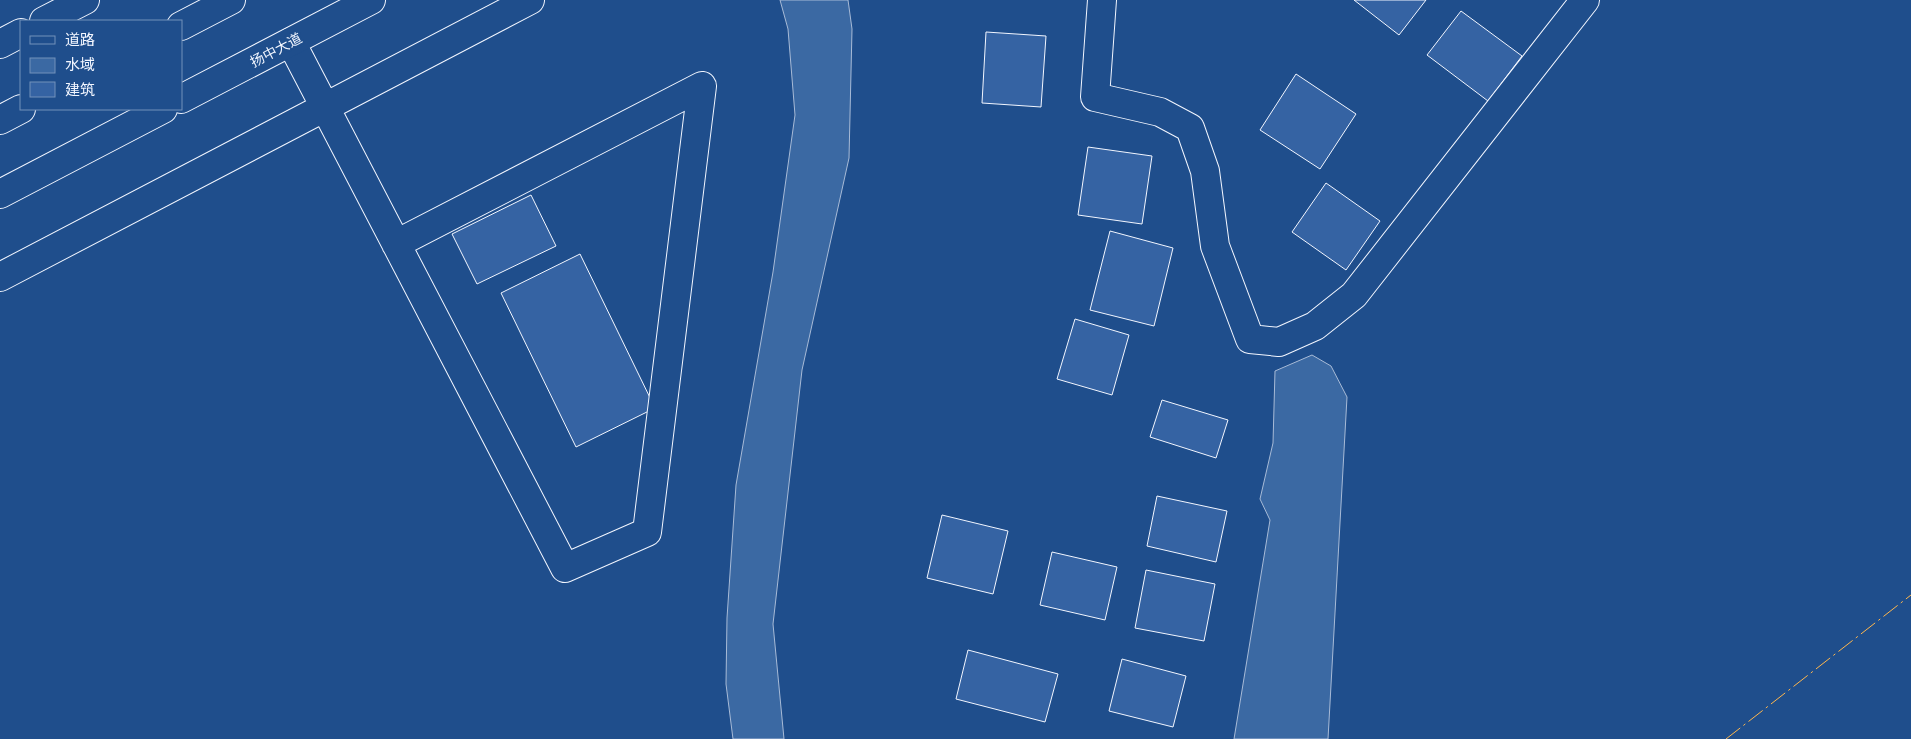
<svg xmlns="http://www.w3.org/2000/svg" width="1911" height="739" viewBox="0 0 1911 739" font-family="Lato,'Noto Sans SC',sans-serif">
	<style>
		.water { fill: #3b69a3; stroke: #a8bbd7 }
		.building { fill: #3563a3; stroke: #f2f6ff }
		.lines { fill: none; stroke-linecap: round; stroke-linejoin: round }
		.minor-casing { stroke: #f2f6ff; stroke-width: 30 }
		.major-casing { stroke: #f2f6ff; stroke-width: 30 }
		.minor { stroke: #1f4e8c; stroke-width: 28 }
		.major { stroke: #1f4e8c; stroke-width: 28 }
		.power { stroke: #ffb74d; stroke-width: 1; stroke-dasharray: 18 4 2.5 4; stroke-linecap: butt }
		.labels { text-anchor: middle; stroke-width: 4; stroke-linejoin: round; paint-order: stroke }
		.street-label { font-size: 14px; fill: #f2f6ff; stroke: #1f4e8c }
	</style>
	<rect width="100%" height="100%" fill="#1f4e8c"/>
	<!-- water -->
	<path class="water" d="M780,0H848L852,29L849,158L802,370L773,624L784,739H733L726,684L727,618L736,485L773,272L795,115L788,29Z
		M1312,355L1331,366L1347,397L1328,739H1234L1270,520L1260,499L1273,443L1275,371Z"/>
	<!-- building -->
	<path class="building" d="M1354,0H1426L1399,35Z
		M1461,11L1522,56L1488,101L1427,55Z
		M986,32L1046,36L1041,107L982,103Z
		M1296,74L1356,114L1320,169L1260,130Z
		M1088,147L1152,156L1142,224L1078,215Z
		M1326,183L1380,221L1346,270L1292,232Z
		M531,195L556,246L477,284L452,234Z
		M1110,231L1173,248L1154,326L1090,310Z
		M580,254L655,408L576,447L501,293Z
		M1075,319L1129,335L1112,395L1057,379Z
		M1162,400L1228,420L1216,458L1150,437Z
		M1157,496L1227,511L1216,562L1147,546Z
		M942,515L1008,531L993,594L927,578Z
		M1052,552L1117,567L1105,620L1040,605Z
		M1146,570L1215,584L1204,641L1135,628Z
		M968,650L1058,674L1045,722L956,699Z
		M1122,659L1186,676L1173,727L1109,711Z"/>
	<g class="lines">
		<defs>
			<path id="minor" d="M1102,0L1095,97L1160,112L1190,128L1205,171L1215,246L1250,339L1279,342L1315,326L1354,295L1585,0
				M44,21L85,0
				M291,42L565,568L647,532L702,86L396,244
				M0,44L21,33
				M0,277L530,0"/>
			<path id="major" d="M181,26L231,0
				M181,99L371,0
				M0,120L21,109
				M0,194L163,109"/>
		</defs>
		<!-- minor casing -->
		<use href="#minor" class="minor-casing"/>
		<!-- major casing -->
		<use href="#major" class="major-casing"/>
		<!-- minor -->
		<use href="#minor" class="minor"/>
		<!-- major -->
		<use href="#major" class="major"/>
		<!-- power -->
		<path class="power" d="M1726,739L1911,595"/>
	</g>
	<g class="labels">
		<!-- street labels -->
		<g class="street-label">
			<text transform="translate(276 50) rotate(-28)" y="5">扬中大道</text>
		</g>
	</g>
	<!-- legend -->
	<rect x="20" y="20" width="162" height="90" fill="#1f4e8c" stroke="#7391ba"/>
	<rect x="30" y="36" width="25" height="8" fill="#1f4e8c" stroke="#7391ba"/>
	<text x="65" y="45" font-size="15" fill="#f2f6ff">道路</text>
	<rect x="30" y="58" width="25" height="15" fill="#3b69a3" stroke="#7391ba"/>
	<text x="65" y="70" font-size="15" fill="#f2f6ff">水域</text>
	<rect x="30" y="82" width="25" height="15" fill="#3563a3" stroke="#7391ba"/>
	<text x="65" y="95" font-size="15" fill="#f2f6ff">建筑</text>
</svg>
